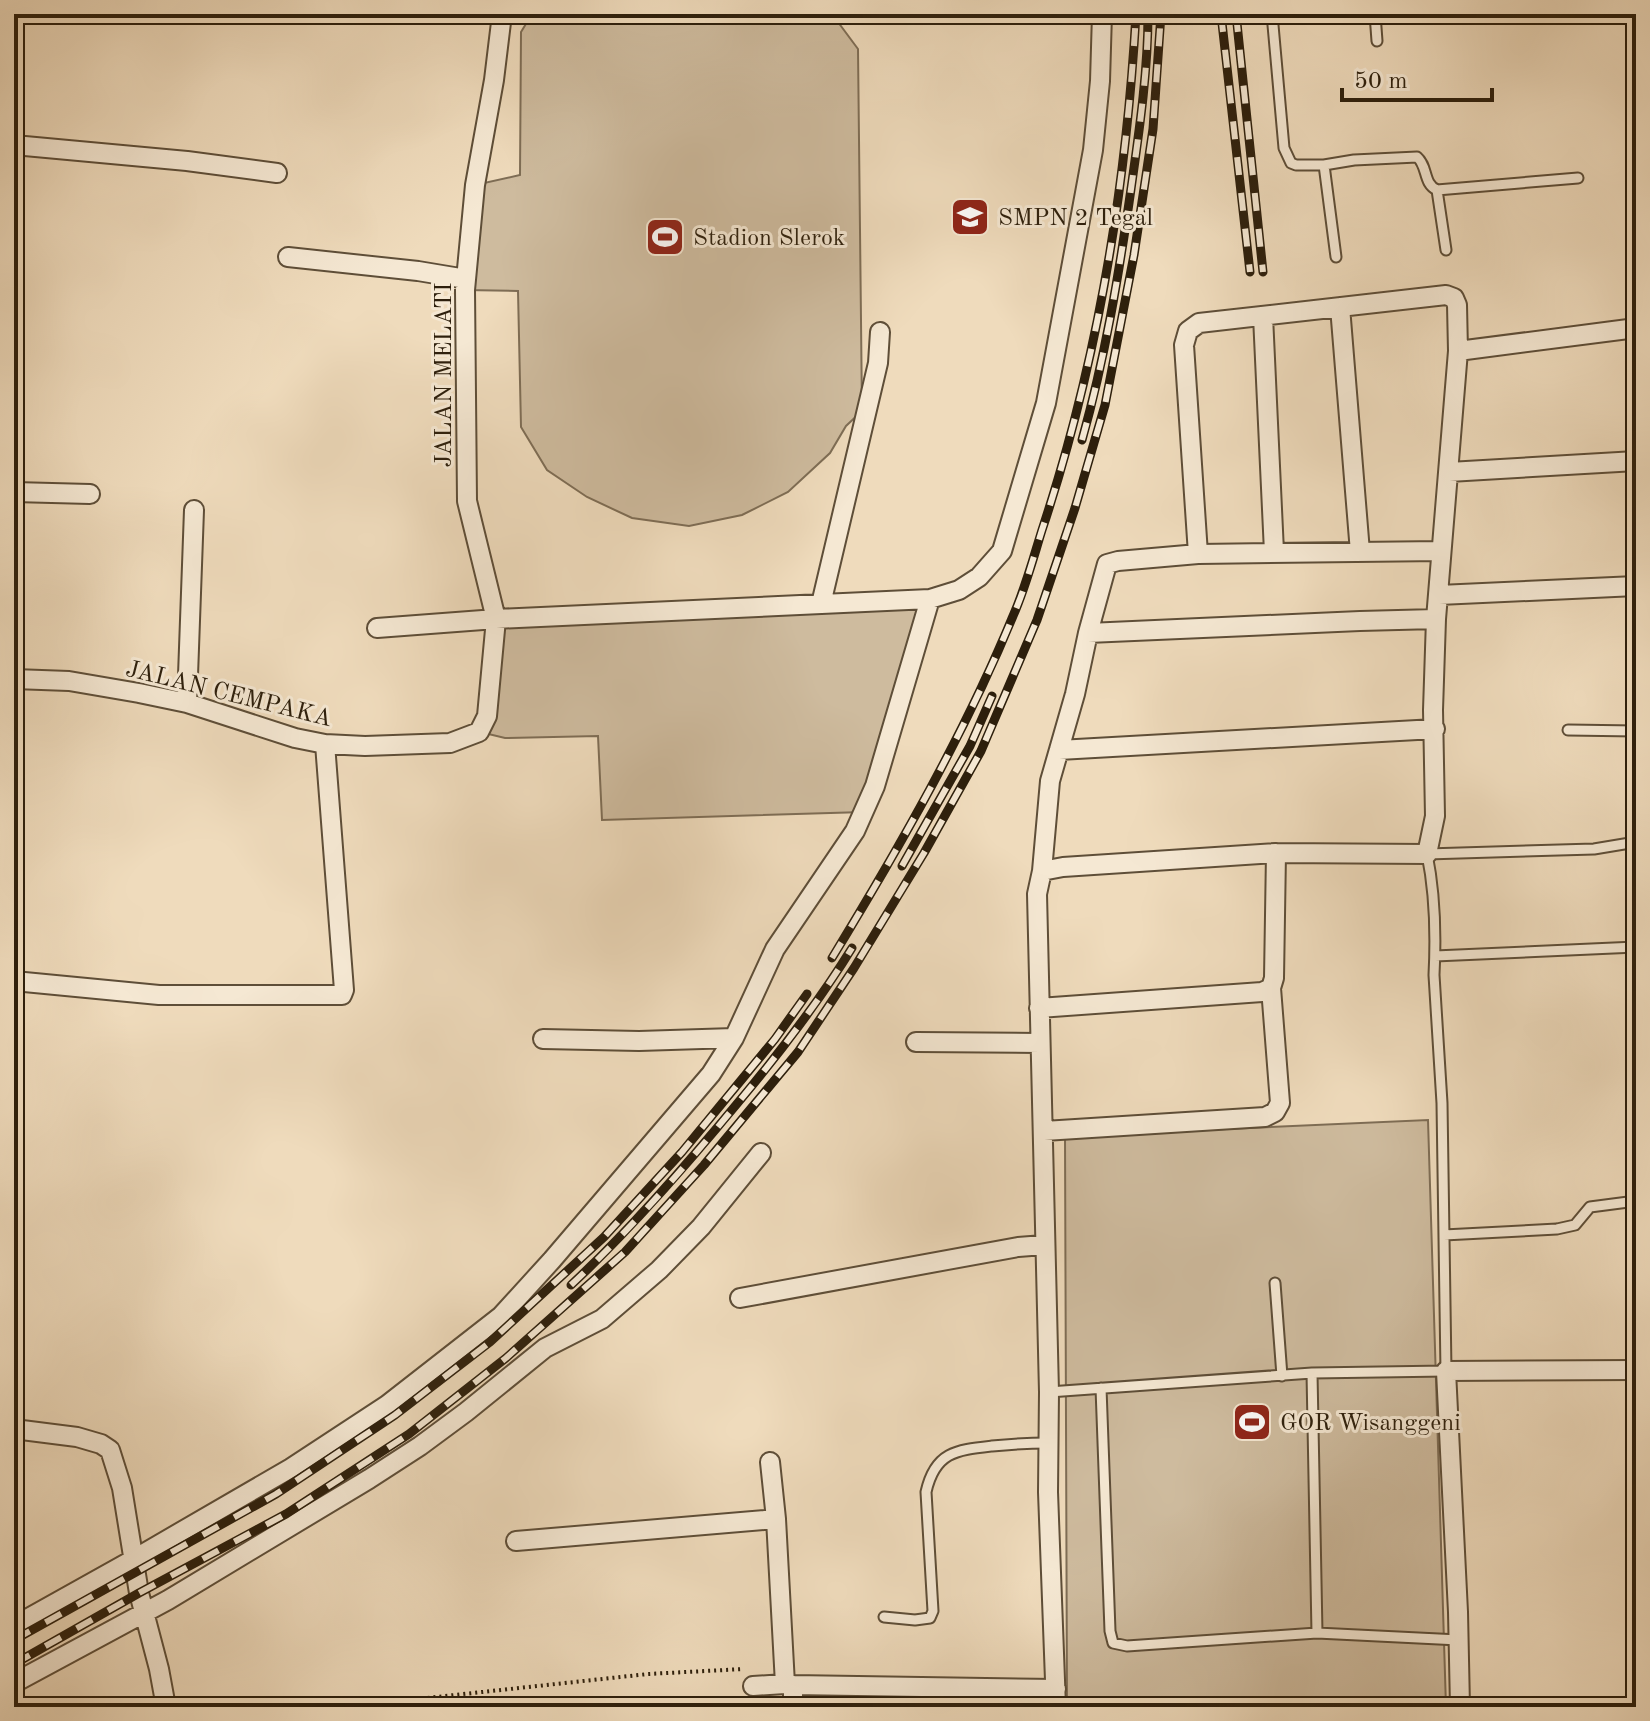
<svg xmlns="http://www.w3.org/2000/svg" width="1650" height="1721" viewBox="0 0 1650 1721" font-family="'Old Standard TT',serif">
	<style>
		.green { fill: #cebb9e; stroke: #7e6d55; stroke-width: 2 }
		.lines { fill: none; stroke-linecap: round; stroke-linejoin: round }
		.service-casing { stroke: #5e4e38; stroke-width: 13 }
		.minor-casing { stroke: #5e4e38; stroke-width: 22 }
		.path { stroke: #2d1f0c; stroke-width: 4; stroke-dasharray: 2 4; stroke-linecap: butt }
		.service { stroke: #f5e8d3; stroke-width: 9 }
		.minor { stroke: #f5e8d3; stroke-width: 18 }
		.rail-casing { stroke: #2d1f0c; stroke-width: 9 }
		.rail { stroke: #f5e8d3; stroke-width: 6; stroke-dasharray: 18; stroke-linecap: butt }
		.labels { text-anchor: middle; stroke-width: 6; stroke-linejoin: round; paint-order: stroke }
		.poi-label { font-size: 24px; fill: #2d1f0c; stroke: #f5e8d3; text-anchor: start }
		.street-label { font-size: 24px; fill: #2d1f0c; stroke: #f5e8d3 }
	</style>
	<rect width="100%" height="100%" fill="#efdbbc"/>
	<filter id="stains"><feTurbulence type="fractalNoise" baseFrequency=".0025" numOctaves="4"/><feColorMatrix values="0 0 0 0 .2 0 0 0 0 .09 0 0 0 0 .02 0 0 0 .5 -.17"/></filter>
	<radialGradient id="worn" r=".72"><stop offset=".6" stop-color="#630" stop-opacity="0"/><stop offset="1" stop-color="#630" stop-opacity=".3"/></radialGradient>
	<!-- green -->
	<path class="green" d="M532,14H832L858,49L862,411L846,426L830,453L788,492L742,515L689,526L632,518L587,497L547,470L521,427L518,291L465,290L475,185L520,175L521,32Z
		M930,599L864,812L602,820L598,736L505,738L480,732L496,619Z
		M1428,1120L1446,1707H1067L1065,1136Z"/>
	<g class="lines">
		<defs>
			<path id="service" d="M1272,14L1284,148L1291,163L1296,165H1324L1354,160L1417,157C1428,166 1423,184 1437,190L1578,178
				M1375,14L1377,41
				M1324,165L1336,257
				M1437,190L1446,250
				M1568,730L1636,731
				M1435,956L1636,947
				M1444,1235L1557,1229L1575,1225L1590,1207L1636,1201
				M1275,1283L1282,1376
				M1312,1373L1317,1633L1459,1640
				M1101,1388L1110,1631L1113,1643L1127,1646L1317,1633
				M1049,1392L1312,1373L1446,1371L1442,1103L1434,975C1436,936 1435,893 1427,854L1594,849L1636,842
				M884,1617L915,1620L930,1618L933,1611L926,1492C935,1452 956,1450 992,1446C1011,1444 1029,1443 1049,1443"/>
			<path id="minor" d="M14,145L187,161L277,173
				M288,257L418,271L466,279
				M1340,307L1360,552
				M1263,316L1274,552
				M1458,351L1636,328
				M1449,472L1636,461
				M14,492L90,494
				M1198,554L1184,345L1188,331L1199,323L1446,295L1454,298L1457,305L1458,351L1436,619
				M1439,595L1636,586
				M821,604L878,363L880,332
				M377,628L496,619L930,599L959,590L979,577L1002,551L1046,403L1093,150L1100,81L1102,14
				M14,679L69,681L139,693L187,703L295,738L325,744L365,746L450,743L479,732L487,716L496,619L467,501L465,290L475,185L494,80L502,14
				M187,703L194,510
				M1059,750L1435,729
				M1042,871L1063,867L1276,853L1427,854L1435,816L1433,710L1436,619L1360,621L1088,633
				M14,981L159,995H342L344,990L325,744
				M1039,1008L1262,992L1271,988L1274,978L1276,853
				M543,1039L639,1041L734,1038
				M916,1042L1040,1043
				M1044,1131L1265,1117L1275,1112L1280,1103L1271,988
				M740,1298L1018,1247L1044,1245
				M14,1429L77,1437L101,1444L110,1450L122,1488L139,1593L159,1669L166,1707
				M770,1462L776,1519L785,1684L793,1685
				M516,1541L776,1519
				M14,1626L134,1559L291,1468L387,1405L501,1316L552,1260L711,1074L734,1038L775,949L855,831L875,786L930,599
				M14,1683L168,1600L369,1479L420,1446L466,1412L545,1348L602,1319L659,1270L701,1227L761,1153
				M753,1686L785,1684
				M793,1707V1685L1056,1689
				M1056,1707L1048,1492L1049,1392L1037,894L1042,871L1050,781L1075,694L1088,633L1107,564L1118,561L1198,554L1441,551
				M1460,1707L1458,1612L1446,1371L1636,1370"/>
		</defs>
		<!-- service casing -->
		<use href="#service" class="service-casing"/>
		<!-- minor casing -->
		<use href="#minor" class="minor-casing"/>
		<!-- path -->
		<path class="path" d="M344,1707L648,1674L744,1669"/>
		<!-- service -->
		<use href="#service" class="service"/>
		<!-- minor -->
		<use href="#minor" class="minor"/>
		<defs>
			<path id="rail" d="M1221,14L1250,272
				M1236,14L1263,272
				M1082,440C1105,358 1119,274 1131,189C1139,132 1148,72 1148,14
				M902,866L970,746L992,696
				M832,958C899,848 964,735 1013,616C1025,589 1033,559 1042,530C1097,364 1126,189 1136,14
				M571,1285C631,1229 684,1168 736,1105C778,1055 818,1003 852,948
				M14,1640L276,1494L395,1415L490,1342L604,1237L682,1152L775,1039L807,994
				M14,1664L139,1593L286,1514L409,1434L506,1358L625,1252L704,1165L798,1052L854,968L924,853L981,751L1037,620L1075,508L1105,405L1134,255L1153,129L1161,14"/>
		</defs>
		<!-- rail casing -->
		<use href="#rail" class="rail-casing"/>
		<!-- rail -->
		<use href="#rail" class="rail"/>
	</g>
	<!-- icons -->
	<defs>
		<symbol id="school-square" viewBox="-11 -11 22 22"><rect x="-9" y="-9" width="18" height="18" rx="4" fill="#8f2418" stroke="#f5e8d3"/><path d="M0-5L7-2L0 1L-7-2ZM-4 1L0 2.5L4 1V4Q0 6-4 4Z" fill="#fff"/></symbol>
		<symbol id="stadium-square" viewBox="-11 -11 22 22"><rect x="-9" y="-9" width="18" height="18" rx="4" fill="#8f2418" stroke="#f5e8d3"/><path d="M0-5a6.5 5 0 1 0 0 10a6.5 5 0 1 0 0-10ZM-3.5-1.8h7v3.6h-7Z" fill="#fff"/></symbol>
	</defs>
	<g fill-rule="evenodd">
		<use href="#school-square" x="948" y="195" width="44" height="44"/>
		<use href="#stadium-square" x="643" y="215" width="44" height="44"/>
		<use href="#stadium-square" x="1230" y="1400" width="44" height="44"/>
	</g>
	<g class="labels">
		<!-- poi labels -->
		<g class="poi-label">
			<text x="998" y="225">SMPN 2 Tegal</text>
			<text x="693" y="245">Stadion Slerok</text>
			<text x="1280" y="1430">GOR Wisanggeni</text>
		</g>
		<!-- street labels -->
		<g class="street-label">
			<text transform="translate(443 375) rotate(-90)" y="8">JALAN MELATI</text>
			<text transform="translate(229 693) rotate(14)" y="8">JALAN CEMPAKA</text>
		</g>
	</g>
	<!-- margin -->
	<rect width="1650" height="1721" fill="none" stroke="#efdbbc" stroke-width="48"/>
	<rect x="16" y="16" width="1618" height="1689" fill="none" stroke="#2d1f0c" stroke-width="4"/>
	<rect x="24" y="24" width="1602" height="1673" fill="none" stroke="#2d1f0c" stroke-width="2"/>
	<!-- scale -->
	<path d="M1342 88v12h150v-12" fill="none" stroke="#2d1f0c" stroke-width="4"/>
	<text x="1354" y="88" font-size="24" fill="#2d1f0c" stroke="#f5e8d3" stroke-width="6" paint-order="stroke">50 m</text>
	<rect width="100%" height="100%" filter="url(#stains)"/>
	<rect width="100%" height="100%" fill="url(#worn)"/>
</svg>
